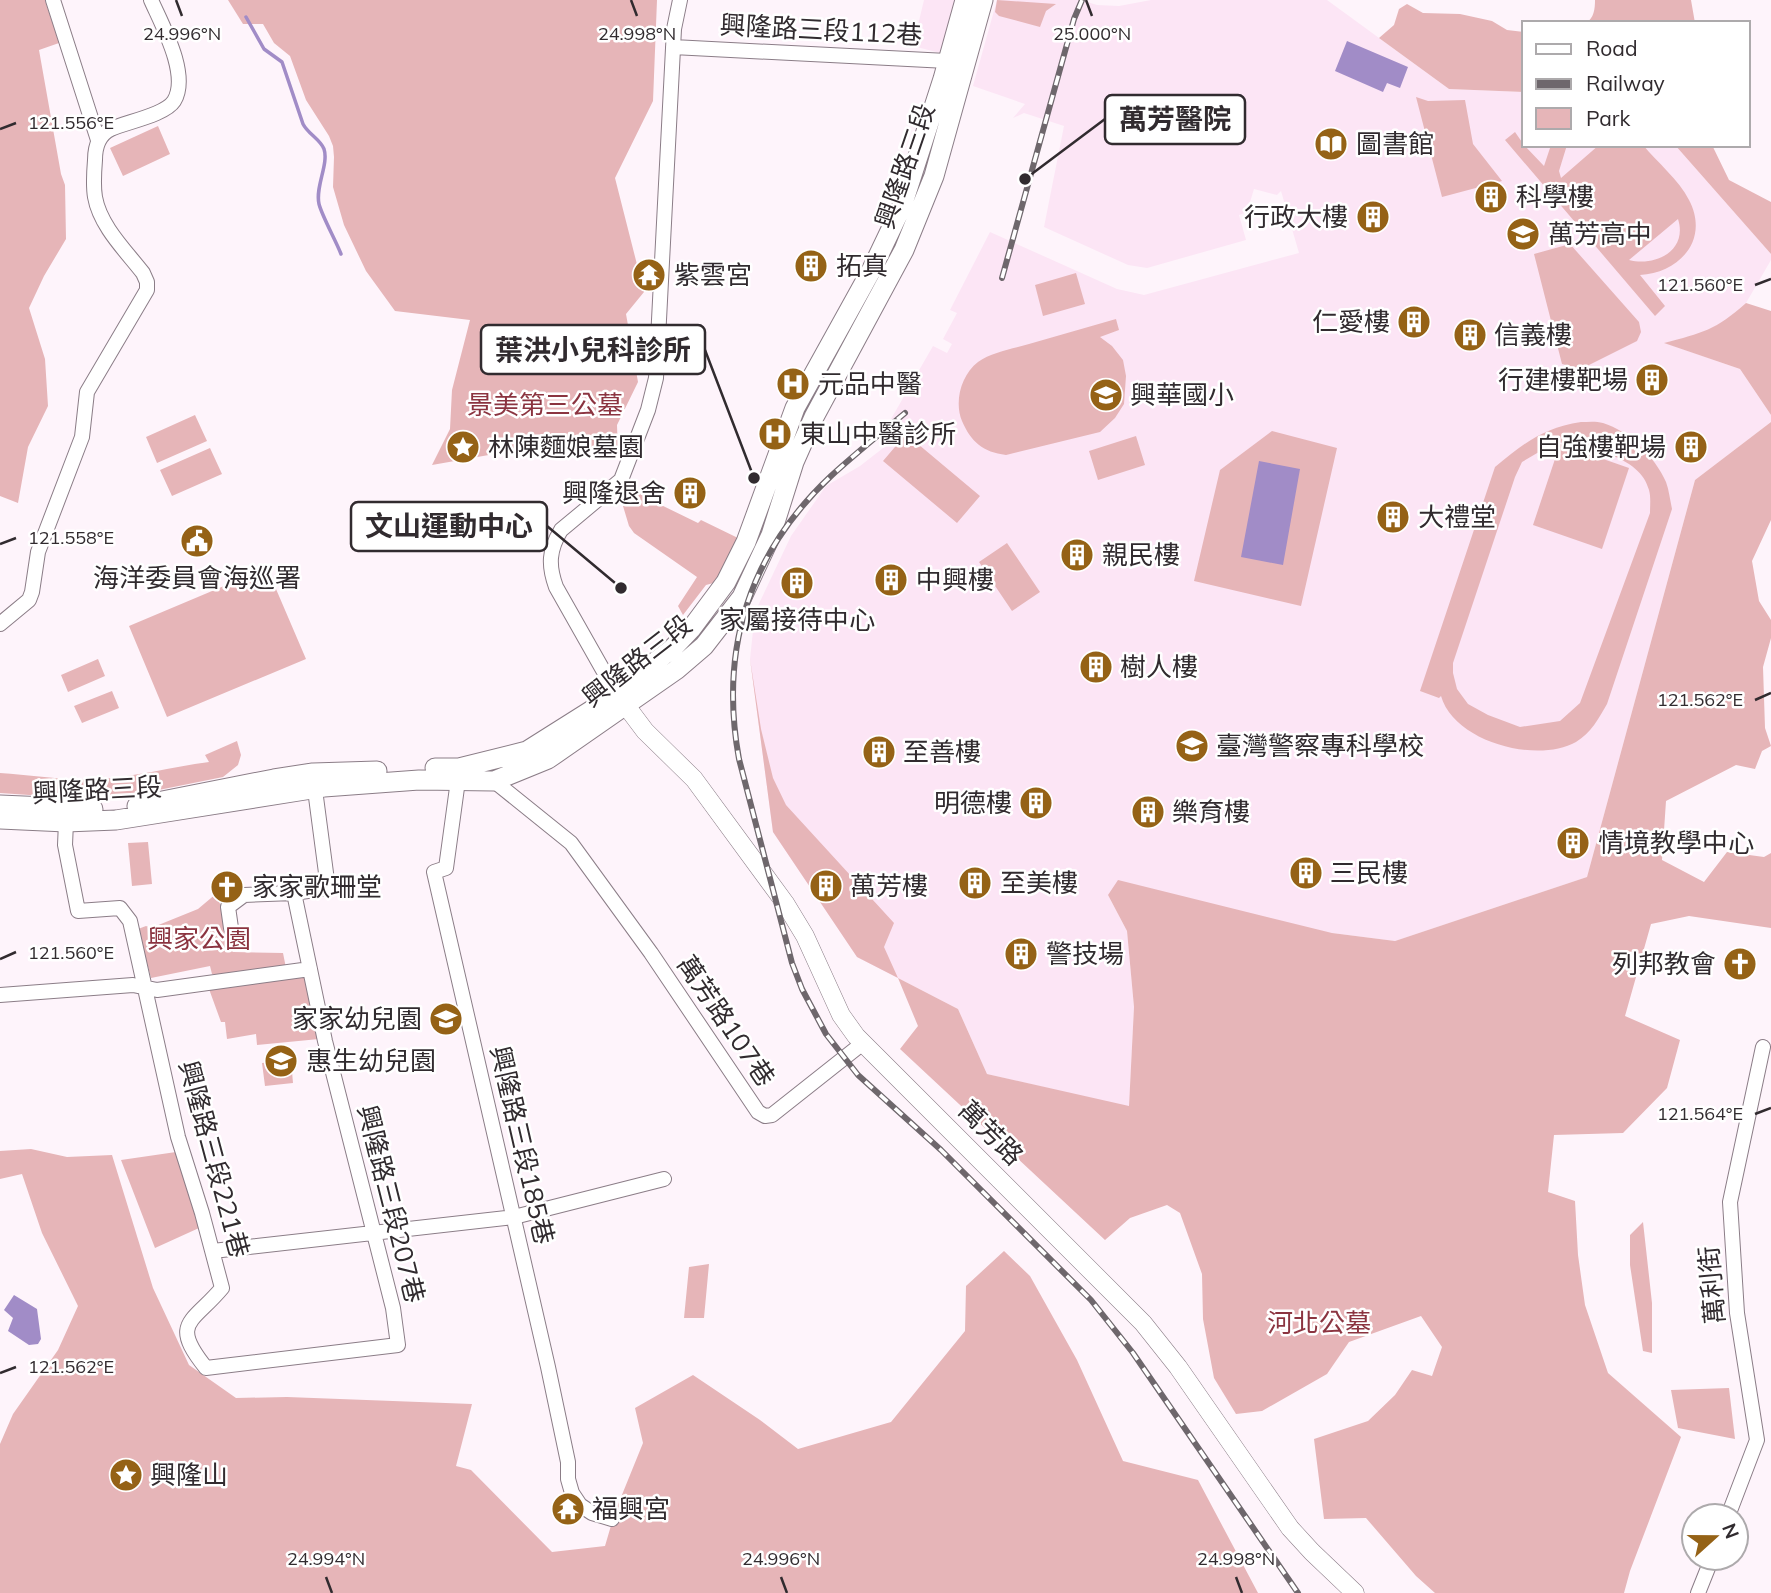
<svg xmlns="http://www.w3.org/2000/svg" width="1771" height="1593" viewBox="0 0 1771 1593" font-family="Mulish,'Noto Sans TC',sans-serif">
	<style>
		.built { fill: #fce5f5 }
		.green { fill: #e6b5b8; fill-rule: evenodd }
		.water { fill: #a18cc7 }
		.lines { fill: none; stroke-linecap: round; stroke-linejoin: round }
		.stream { stroke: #a18cc7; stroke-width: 3.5 }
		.minor-casing { stroke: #8b7d87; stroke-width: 16 }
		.tertiary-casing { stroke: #8b7d87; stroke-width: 19 }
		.secondary-casing { stroke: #8b7d87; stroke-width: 21 }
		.minor { stroke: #fff; stroke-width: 14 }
		.tertiary { stroke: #fff; stroke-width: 18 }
		.secondary { stroke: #fff; stroke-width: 19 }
		.rail-casing { stroke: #6e676c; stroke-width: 6 }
		.rail { stroke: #fff; stroke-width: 3.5; stroke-dasharray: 10; stroke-linecap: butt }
		.ticks { fill: none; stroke: #312b2f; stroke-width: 2.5 }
		.labels { text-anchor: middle; stroke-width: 5; stroke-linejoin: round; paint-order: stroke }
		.street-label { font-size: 26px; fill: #312b2f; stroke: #fff }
		.poi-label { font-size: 26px; fill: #312b2f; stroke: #fff; text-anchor: start }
		.park-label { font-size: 26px; fill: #8b3440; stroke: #fff }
		.ticks-label { font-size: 18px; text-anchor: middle; fill: #312b2f; stroke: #fff; stroke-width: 5; stroke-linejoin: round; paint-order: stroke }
		.leader { fill: none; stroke: #312b2f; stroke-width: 2.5 }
		.callout-dot { fill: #312b2f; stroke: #fff; stroke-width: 2.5 }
		.callout { fill: #fff; stroke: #312b2f; stroke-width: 2.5 }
		.callout-label { font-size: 28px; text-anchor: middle; font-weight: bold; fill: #312b2f }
	</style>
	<rect width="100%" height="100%" fill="#fef4fb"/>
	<!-- built -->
	<path class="built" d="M924,0H956L944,54L913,46Z
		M997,0H1081L1097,5L1119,6L1151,0H1327L1449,89L1524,92V145H1675L1771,254V260L1746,303L1724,322L1699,334L1665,343L1740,369L1771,415V422L1695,480L1587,877L1395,941L1332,933L1108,895L1127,931L1134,1007L1129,1107L987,1074L958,1009L857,957L773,832L750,659L755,612L791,536L826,486L860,466L905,431L891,419L933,346L947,353L952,344L943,339L957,313L950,310L990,232L1117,289L1144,295L1299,253L1281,191L1277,195L1254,189L1247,212L1239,215L1246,240L1147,268L1128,265L1044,227L1064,126L1024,113L1013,118L1025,104L973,86Z"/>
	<!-- green -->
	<path class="green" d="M0,0H45L59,43L39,50L61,174L65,185L66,239L44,276L29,308L45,359L48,406L28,447L18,503L0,496Z
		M228,0H657L653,101L615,178L644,292L626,314L638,382L617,425L618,454L569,441L432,465L450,429L452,390L470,320L395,311L366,271L344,225L333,187L334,157L333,146L329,136L306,100L290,56L274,43L263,24H243Z
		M997,0L1056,4L1046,11L1040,27L999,16L995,12Z
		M1595,0H1691L1695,23H1586C1594,18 1595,9 1595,0Z
		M1407,4L1423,13L1460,14L1492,21L1507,30L1524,32V92L1449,89L1379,38L1394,25L1399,9Z
		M1416,97L1428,101L1465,100L1473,144L1502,181L1442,197Z
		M158,126L170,154L123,176L110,148Z
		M1515,132L1524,145L1544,166L1551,145H1567L1559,171L1561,178L1599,145H1643C1657,162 1679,180 1689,200C1710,240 1679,273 1640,275L1665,306L1655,316L1505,140ZM1678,219C1688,250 1656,267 1629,260Z
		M1675,145H1712L1729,180L1771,202V254Z
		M1570,244L1639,322L1641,332L1637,341L1581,369L1562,364L1534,254Z
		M1076,273L1085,304L1043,316L1035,285Z
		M1746,303L1771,311V415L1740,369L1664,343C1702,333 1716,330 1746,303Z
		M1116,319L1119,330L1100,337L1112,346L1123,360L1126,376L1124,404L1115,418L1100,432L1006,455C983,452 971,442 962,421C954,402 961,375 978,362C992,352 1012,349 1029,344C1058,336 1087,327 1116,319Z
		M195,415L207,441L157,463L146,437Z
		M1581,422C1588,422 1596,421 1603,423C1629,431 1655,457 1666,482C1669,490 1670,500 1672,509L1607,704C1599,718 1591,733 1576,742C1537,764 1454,742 1441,696L1439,698L1420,691L1495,467C1524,443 1543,428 1581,422ZM1556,442C1586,446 1641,456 1649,490C1651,497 1650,506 1650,513L1580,703L1560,721L1520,727L1488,715L1468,704L1457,689L1453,673V663L1515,477L1522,462Z
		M1771,422V520L1752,561L1759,601L1771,620V638L1763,667L1765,728L1771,746L1762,751L1755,769L1736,765L1666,801L1662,860L1704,882L1727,852L1764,857L1771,853V928L1689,916L1651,924L1625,1016L1680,1040L1667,1088L1623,1133L1554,1135L1548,1192L1575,1201L1578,1255L1585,1305L1608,1373L1681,1437L1630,1571L1624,1593H1435L1416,1576L1366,1518L1324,1519L1314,1439L1368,1421L1395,1395L1412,1370L1432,1376L1442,1347L1421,1316L1349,1342L1327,1374L1262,1411L1236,1414L1214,1378L1203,1319L1202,1274L1180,1213L1167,1205L1130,1218L1105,1240L900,1049L918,1026L898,978L857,957L773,832L750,659L761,729L773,778L786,805L894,923L884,947L898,978L958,1009L987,1074L1129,1106L1134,1007L1127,931L1108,895L1118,880L1332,933L1395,941L1587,877L1695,480Z
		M1272,431L1337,448L1301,606L1194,581L1220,470Z
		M906,434L980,496L957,523L883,461Z
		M1136,436L1145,465L1098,480L1089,451Z
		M1560,444L1629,468L1602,549L1533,525Z
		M210,448L222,474L172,496L160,470Z
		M633,488L658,500L657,503L698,523L701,520L738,538L717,582L706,585L683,615L678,606L697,577L634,533L629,526L623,506L628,503Z
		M1007,543L1040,592L1012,611L979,562Z
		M267,568L306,659L167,717L129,626Z
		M98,659L105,676L68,692L61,675Z
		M112,691L119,708L82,723L74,706Z
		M237,741L241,755L238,765L223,777L124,797L73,798L0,793V773C32,775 65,781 97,779C135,777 171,767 209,762L205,755Z
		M148,842L152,884L132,886L128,843Z
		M217,893L233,952L283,953L286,968L233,977L212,974L210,966L151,978L138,929L146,926L151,928L198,909Z
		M304,975L319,1039L257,1045L256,1034L227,1039L225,1022H221L209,989Z
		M291,1060L293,1083L265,1086L262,1063Z
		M31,1149L67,1157L112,1155L153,1288L189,1365L236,1398L287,1397L472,1404L456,1466L471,1470L552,1552L605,1546L615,1512L643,1443L635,1408L693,1375L760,1420L798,1449L891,1422L965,1331L966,1286L1004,1251L1030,1276L1077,1360L1123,1461L1198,1480L1258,1593H0V1444L13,1414L58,1350L78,1306L42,1233L22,1174L0,1179V1151Z
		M176,1152L199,1228L155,1248L121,1160Z
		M1643,1222L1652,1303V1353L1643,1351L1630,1265V1235Z
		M709,1264L704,1318H684L689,1267Z
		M1729,1388L1735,1439L1678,1428L1671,1390Z"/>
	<!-- water -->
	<path class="water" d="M1347,41L1408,67L1400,88L1387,83L1383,92L1335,71Z
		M1259,461L1300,469L1283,565L1241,557Z
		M14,1295L37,1309L41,1339L38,1344L29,1345L8,1331L13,1318L4,1310Z"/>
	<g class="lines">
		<!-- stream -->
		<path class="stream" d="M246,17L264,49L282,62L303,124C308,134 320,139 324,149C329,164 315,187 319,204C322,216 336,241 341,254"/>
		<defs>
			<path id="minor" d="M53,0L98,140
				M673,47L947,61L953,66
				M0,624L29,600L32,592L38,552L82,437L87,392L147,290V282L143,273C126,251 100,226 95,197C93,185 94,172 95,160C95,147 98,135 111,129C126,122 165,115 174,101C190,75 162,25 151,0
				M616,693L556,587C548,565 549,550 561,530L621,480L648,410L656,378L674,29L680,0
				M459,773L446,868L434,872L548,1367L568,1462V1479L572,1493L580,1505L592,1513L612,1519
				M494,781L571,843L651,953L758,1112L765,1116L772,1115L863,1043
				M66,822L65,845L78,911L120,908L130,921L178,1137L202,1213L222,1288C193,1323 169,1322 206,1368L398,1345L393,1308L325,1041L294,893L328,888L314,782
				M231,928L228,907L244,895L294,893
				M0,995L133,985L157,990L310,969
				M213,1251L514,1217L664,1179
				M1728,1516L1757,1440L1737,1313L1730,1202L1763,1047
				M1698,1593L1712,1558"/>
			<path id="tertiary" d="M618,695L645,731L694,779L785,903L805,936L841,1015L856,1036L1143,1323L1178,1367L1290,1528L1312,1552L1355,1593"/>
			<path id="secondary" d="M435,768H459L527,751L592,710L672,649L691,629L726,582L746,542L795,408L872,269L902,206L943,79L965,0
				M0,805L93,809
				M137,806L274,779L313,773L377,771
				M0,819L66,822L116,820L324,787L419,780L494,781L548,759L676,670L704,646L742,597L771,535L794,462L814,417L904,250L934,176L983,0"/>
		</defs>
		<!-- minor casing -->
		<use href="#minor" class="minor-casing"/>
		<!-- tertiary casing -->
		<use href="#tertiary" class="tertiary-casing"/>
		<!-- secondary casing -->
		<use href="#secondary" class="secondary-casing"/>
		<!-- minor -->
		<use href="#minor" class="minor"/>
		<!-- tertiary -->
		<use href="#tertiary" class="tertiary"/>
		<!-- secondary -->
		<use href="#secondary" class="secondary"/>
		<defs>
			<path id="rail" d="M1002,278L1074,19L1082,0
				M905,413C880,434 855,454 831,476C749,553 719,649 739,759L792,963L802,989L826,1034L858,1075L941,1150L1091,1300L1133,1353L1298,1593"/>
		</defs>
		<!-- rail casing -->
		<use href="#rail" class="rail-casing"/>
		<!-- rail -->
		<use href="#rail" class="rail"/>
	</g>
	<!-- ticks -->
	<path class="ticks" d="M176,0L182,16M631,0L637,16M1086,0L1092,16M0,129L16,123M1755,285L1771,279M0,544L16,538M1755,700L1771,693M0,959L16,952M1755,1114L1771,1108M0,1373L16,1367M326,1577L332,1593M781,1577L787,1593M1236,1577L1242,1593"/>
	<!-- icons -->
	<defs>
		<symbol id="library-disc" viewBox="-11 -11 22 22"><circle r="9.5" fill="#956216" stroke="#fff"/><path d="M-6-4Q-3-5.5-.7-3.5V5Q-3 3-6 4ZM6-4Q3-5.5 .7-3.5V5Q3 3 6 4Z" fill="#fff"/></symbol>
		<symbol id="building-disc" viewBox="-11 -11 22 22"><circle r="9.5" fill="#956216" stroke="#fff"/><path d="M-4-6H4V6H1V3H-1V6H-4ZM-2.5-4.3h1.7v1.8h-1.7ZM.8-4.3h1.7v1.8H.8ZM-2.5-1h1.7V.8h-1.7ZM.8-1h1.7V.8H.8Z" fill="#fff"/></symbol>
		<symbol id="school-disc" viewBox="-11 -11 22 22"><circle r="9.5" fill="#956216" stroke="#fff"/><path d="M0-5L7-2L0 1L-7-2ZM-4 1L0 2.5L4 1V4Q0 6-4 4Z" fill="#fff"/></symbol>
		<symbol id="temple-disc" viewBox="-11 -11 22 22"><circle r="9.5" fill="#956216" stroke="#fff"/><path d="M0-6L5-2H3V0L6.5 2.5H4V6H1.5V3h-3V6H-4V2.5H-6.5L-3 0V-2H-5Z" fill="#fff"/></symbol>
		<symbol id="hospital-disc" viewBox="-11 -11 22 22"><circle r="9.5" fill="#956216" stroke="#fff"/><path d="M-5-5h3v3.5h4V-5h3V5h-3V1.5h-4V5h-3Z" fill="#fff"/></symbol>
		<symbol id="sight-disc" viewBox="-11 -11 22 22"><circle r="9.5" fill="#956216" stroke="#fff"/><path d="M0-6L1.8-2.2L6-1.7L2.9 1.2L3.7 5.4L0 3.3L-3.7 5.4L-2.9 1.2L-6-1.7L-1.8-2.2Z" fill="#fff"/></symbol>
		<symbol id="civic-disc" viewBox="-11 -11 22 22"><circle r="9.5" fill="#956216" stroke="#fff"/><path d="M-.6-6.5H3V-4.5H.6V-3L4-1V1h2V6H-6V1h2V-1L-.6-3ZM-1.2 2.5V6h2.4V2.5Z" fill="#fff"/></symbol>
		<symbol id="university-disc" viewBox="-11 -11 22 22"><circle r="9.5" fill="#956216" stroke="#fff"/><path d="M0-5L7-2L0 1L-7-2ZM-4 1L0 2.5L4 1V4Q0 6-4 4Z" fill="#fff"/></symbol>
		<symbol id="church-disc" viewBox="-11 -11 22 22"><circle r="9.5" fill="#956216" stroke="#fff"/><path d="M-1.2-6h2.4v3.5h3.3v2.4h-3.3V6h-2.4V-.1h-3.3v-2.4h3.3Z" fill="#fff"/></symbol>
	</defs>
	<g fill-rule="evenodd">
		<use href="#library-disc" x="1312" y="125" width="38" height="38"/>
		<use href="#building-disc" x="1472" y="178" width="38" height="38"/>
		<use href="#building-disc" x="1354" y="198" width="38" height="38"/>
		<use href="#school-disc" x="1504" y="215" width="38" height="38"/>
		<use href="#building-disc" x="792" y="247" width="38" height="38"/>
		<use href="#temple-disc" x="630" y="256" width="38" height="38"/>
		<use href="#building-disc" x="1395" y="303" width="38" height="38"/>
		<use href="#building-disc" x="1451" y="316" width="38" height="38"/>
		<use href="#building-disc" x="1633" y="361" width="38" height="38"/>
		<use href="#hospital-disc" x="774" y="365" width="38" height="38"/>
		<use href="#school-disc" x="1087" y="376" width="38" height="38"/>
		<use href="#hospital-disc" x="756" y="415" width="38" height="38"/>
		<use href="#sight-disc" x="444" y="428" width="38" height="38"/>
		<use href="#building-disc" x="1672" y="428" width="38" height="38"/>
		<use href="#building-disc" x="671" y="474" width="38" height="38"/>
		<use href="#building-disc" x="1374" y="498" width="38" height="38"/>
		<use href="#civic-disc" x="178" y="522" width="38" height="38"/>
		<use href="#building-disc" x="1058" y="536" width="38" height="38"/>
		<use href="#building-disc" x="872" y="561" width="38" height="38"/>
		<use href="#building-disc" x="778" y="564" width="38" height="38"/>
		<use href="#building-disc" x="1077" y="648" width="38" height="38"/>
		<use href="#university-disc" x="1173" y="727" width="38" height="38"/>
		<use href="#building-disc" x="860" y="733" width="38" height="38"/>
		<use href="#building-disc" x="1017" y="784" width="38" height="38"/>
		<use href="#building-disc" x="1129" y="793" width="38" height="38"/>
		<use href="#building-disc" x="1554" y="824" width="38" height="38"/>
		<use href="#building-disc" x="1287" y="854" width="38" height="38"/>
		<use href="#building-disc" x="956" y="864" width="38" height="38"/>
		<use href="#building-disc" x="807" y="867" width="38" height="38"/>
		<use href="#church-disc" x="208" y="868" width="38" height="38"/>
		<use href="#building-disc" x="1002" y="935" width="38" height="38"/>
		<use href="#church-disc" x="1721" y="945" width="38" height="38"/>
		<use href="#school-disc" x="427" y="1000" width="38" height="38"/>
		<use href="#school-disc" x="262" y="1042" width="38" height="38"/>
		<use href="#sight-disc" x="107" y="1456" width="38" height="38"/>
		<use href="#temple-disc" x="549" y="1490" width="38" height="38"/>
	</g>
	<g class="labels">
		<!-- street labels -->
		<g class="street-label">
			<text transform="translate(821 30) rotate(3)" y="9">興隆路三段112巷</text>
			<text transform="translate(905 166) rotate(-71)" y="9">興隆路三段</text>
			<text transform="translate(637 661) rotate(-38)" y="9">興隆路三段</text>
			<text transform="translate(97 790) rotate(-3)" y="9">興隆路三段</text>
			<text transform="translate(726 1021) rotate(56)" y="9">萬芳路107巷</text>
			<text transform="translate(991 1133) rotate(45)" y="9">萬芳路</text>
			<text transform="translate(522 1145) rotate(77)" y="9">興隆路三段185巷</text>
			<text transform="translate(214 1159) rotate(75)" y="9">興隆路三段221巷</text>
			<text transform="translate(391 1204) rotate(76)" y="9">興隆路三段207巷</text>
			<text transform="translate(1712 1285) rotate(-95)" y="9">萬利街</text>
		</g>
		<!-- poi labels -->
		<g class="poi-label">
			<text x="1356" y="153">圖書館</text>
			<text x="1516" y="206">科學樓</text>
			<text x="1348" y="226" text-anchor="end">行政大樓</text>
			<text x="1548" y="243">萬芳高中</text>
			<text x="836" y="275">拓真</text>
			<text x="674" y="284">紫雲宮</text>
			<text x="1390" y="331" text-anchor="end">仁愛樓</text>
			<text x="1494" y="344">信義樓</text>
			<text x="1628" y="389" text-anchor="end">行建樓靶場</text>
			<text x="818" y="393">元品中醫</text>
			<text x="1130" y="404">興華國小</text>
			<text x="800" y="443">東山中醫診所</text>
			<text x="488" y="456">林陳麵娘墓園</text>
			<text x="1666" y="456" text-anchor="end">自強樓靶場</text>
			<text x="666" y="502" text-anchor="end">興隆退舍</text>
			<text x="1418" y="526">大禮堂</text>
			<text x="1102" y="564">親民樓</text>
			<text x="197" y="587" text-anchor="middle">海洋委員會海巡署</text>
			<text x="916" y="589">中興樓</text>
			<text x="797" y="629" text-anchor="middle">家屬接待中心</text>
			<text x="1120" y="676">樹人樓</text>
			<text x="1216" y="755">臺灣警察專科學校</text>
			<text x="903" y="761">至善樓</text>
			<text x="1012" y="812" text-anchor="end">明德樓</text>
			<text x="1172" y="821">樂育樓</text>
			<text x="1598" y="852">情境教學中心</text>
			<text x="1330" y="882">三民樓</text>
			<text x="1000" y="892">至美樓</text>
			<text x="850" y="895">萬芳樓</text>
			<text x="252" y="896">家家歌珊堂</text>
			<text x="1046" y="963">警技場</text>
			<text x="1716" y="973" text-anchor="end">列邦教會</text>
			<text x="422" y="1028" text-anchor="end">家家幼兒園</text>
			<text x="306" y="1070">惠生幼兒園</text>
			<text x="150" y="1484">興隆山</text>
			<text x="592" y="1518">福興宮</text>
		</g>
		<!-- park labels -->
		<g class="park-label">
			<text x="545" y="414">景美第三公墓</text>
			<text x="199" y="948">興家公園</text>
			<text x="1319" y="1332">河北公墓</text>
		</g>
	</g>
	<g class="ticks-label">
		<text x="182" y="40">24.996°N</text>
		<text x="637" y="40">24.998°N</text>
		<text x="1092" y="40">25.000°N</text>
		<text x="71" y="129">121.556°E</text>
		<text x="1700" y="291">121.560°E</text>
		<text x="71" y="544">121.558°E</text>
		<text x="1700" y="706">121.562°E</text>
		<text x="71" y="959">121.560°E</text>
		<text x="1700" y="1120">121.564°E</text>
		<text x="71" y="1373">121.562°E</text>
		<text x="326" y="1565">24.994°N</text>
		<text x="781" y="1565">24.996°N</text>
		<text x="1236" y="1565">24.998°N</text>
	</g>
	<!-- callouts -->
	<path class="leader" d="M1025 179L1105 119M754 478L705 350M621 588L547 526"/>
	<g class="callout-dot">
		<circle cx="1025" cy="179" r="7"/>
		<circle cx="754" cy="478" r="7"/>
		<circle cx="621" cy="588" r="7"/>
	</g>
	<g class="callout">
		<rect x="1105" y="95" width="140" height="49" rx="7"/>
		<rect x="481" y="325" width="224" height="49" rx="7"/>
		<rect x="351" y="502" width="196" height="49" rx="7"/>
	</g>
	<g class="callout-label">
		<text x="1175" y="129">萬芳醫院</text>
		<text x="593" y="360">葉洪小兒科診所</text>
		<text x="449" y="536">文山運動中心</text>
	</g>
	<!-- legend -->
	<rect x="1522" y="21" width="228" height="126" fill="#ffffff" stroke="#adaaac" stroke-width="2"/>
	<rect x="1536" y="44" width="35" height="10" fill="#ffffff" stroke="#adaaac" stroke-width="2"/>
	<text x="1586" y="56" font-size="21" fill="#312b2f">Road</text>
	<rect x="1536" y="79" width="35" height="10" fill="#6e676c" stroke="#adaaac" stroke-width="2"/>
	<text x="1586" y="91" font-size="21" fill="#312b2f">Railway</text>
	<rect x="1536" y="108" width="35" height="21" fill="#e6b5b8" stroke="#adaaac" stroke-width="2"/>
	<text x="1586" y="126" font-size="21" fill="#312b2f">Park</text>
	<!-- north arrow -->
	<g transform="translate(1715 1537) rotate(69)"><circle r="33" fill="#ffffff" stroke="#adaaac" stroke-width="2"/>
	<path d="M0-5L12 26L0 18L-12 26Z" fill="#956216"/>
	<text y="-10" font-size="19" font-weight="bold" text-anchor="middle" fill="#312b2f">N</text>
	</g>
</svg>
